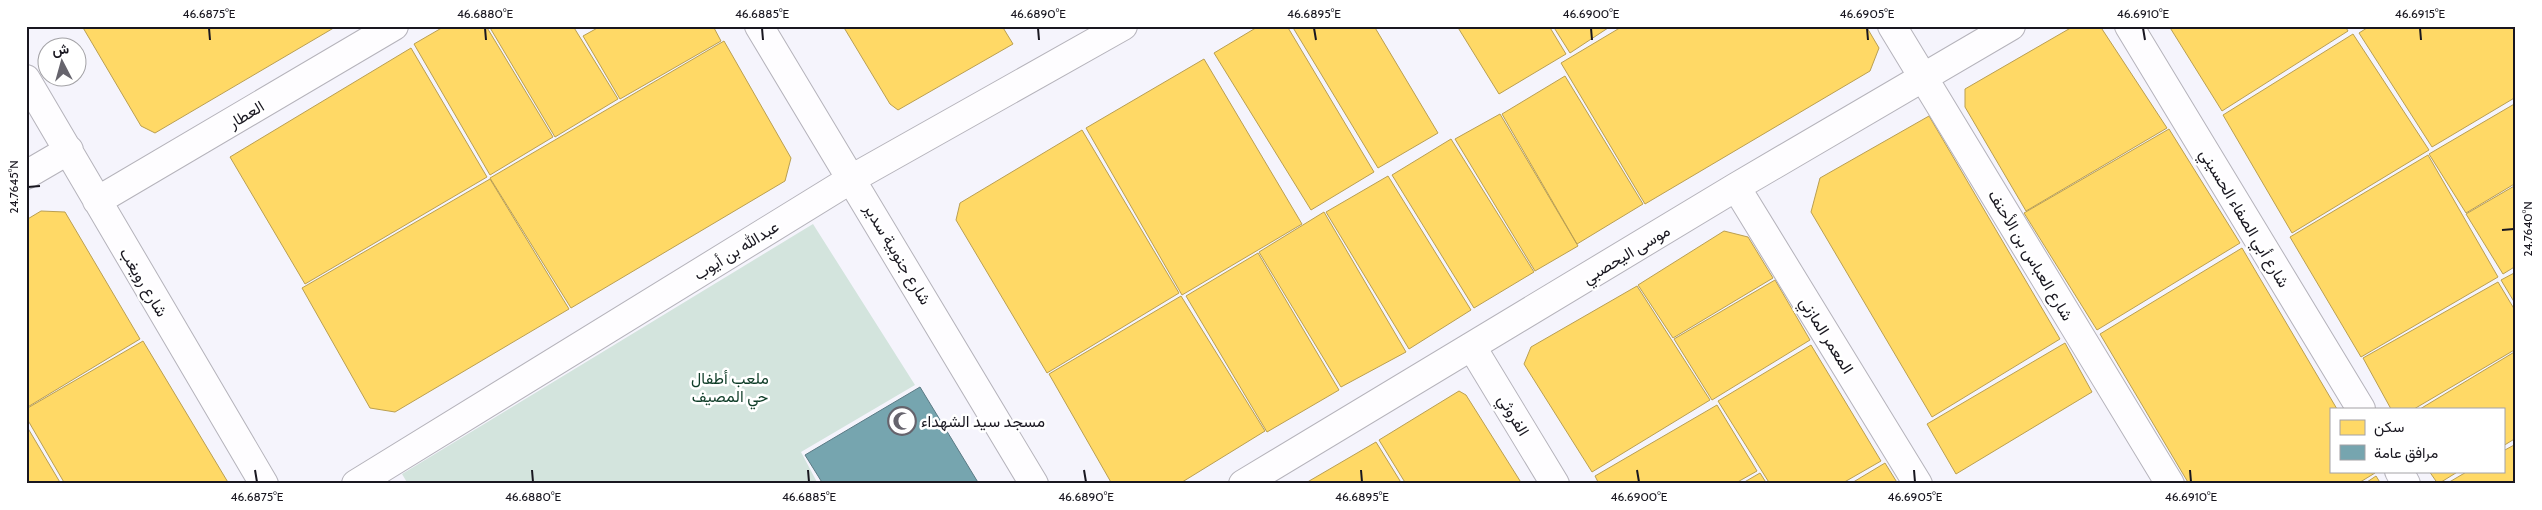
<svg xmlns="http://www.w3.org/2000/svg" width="2542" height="510" viewBox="0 0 2542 510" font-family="Cabin,Vazirmatn,sans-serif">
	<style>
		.green { fill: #d3e4dd }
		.homes { fill: #ffd966; stroke: #ba9f51 }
		.public { fill: #76a5af; stroke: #5a7a84 }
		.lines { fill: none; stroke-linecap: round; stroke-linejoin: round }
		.minor-casing { stroke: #b5b3bb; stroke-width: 30 }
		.minor { stroke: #fefdff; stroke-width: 28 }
		.ticks { fill: none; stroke: #191720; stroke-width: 2 }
		.labels { text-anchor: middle; stroke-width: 5; stroke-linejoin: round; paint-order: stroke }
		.street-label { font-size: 16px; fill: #191720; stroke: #fff }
		.park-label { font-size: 16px; fill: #0e3c27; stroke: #fff }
		.poi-label { font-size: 16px; fill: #191720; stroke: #fff; text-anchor: start }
		.neatline { fill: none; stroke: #191720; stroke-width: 2 }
		.ticks-label { font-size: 12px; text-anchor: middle; fill: #191720 }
	</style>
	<rect width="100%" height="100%" fill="#f5f4fc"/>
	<!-- green -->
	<path class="green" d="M813,224L915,385L801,452L818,484H408L402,474Z"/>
	<!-- homes -->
	<path class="homes" d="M82,26H337L155,133L141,126Z
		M445,26H486L553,137L490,175L414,44Z
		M489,26H573L618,99L555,137Z
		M601,26H713L721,41L620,99L583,36Z
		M843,26H1002L1013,44L898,110L890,104Z
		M1259,26H1287L1374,172L1311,210L1214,53Z
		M1292,26H1374L1438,133L1378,168Z
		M1457,26H1549L1566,54L1499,94Z
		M1553,26H1611L1570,53Z
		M1623,26H1866L1879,48L1870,71L1645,204L1561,63Z
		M2074,26H2100L2167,128L2026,211L1965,107V89Z
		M2169,26H2345L2348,31L2222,111Z
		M2370,26H2513L2516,30V97L2432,147L2359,33Z
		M2353,34L2429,150L2292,233L2223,115Z
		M724,41L791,158L785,181L571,308L490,178Z
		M411,48L487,177L305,284L230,157Z
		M1204,59L1302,224L1182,295L1086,128Z
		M1565,76L1643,204L1577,244L1502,114Z
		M2516,103V183L2466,213L2429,154Z
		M1500,114L1578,246L1535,271L1455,139Z
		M1929,116L2060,339L1932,417L1811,212L1820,178Z
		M2169,129L2240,243L2097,330L2024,213Z
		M1082,130L1179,293L1047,373L956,220L960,203Z
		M1451,139L1534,272L1474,308L1392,175Z
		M2428,155L2498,277L2361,357L2290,237Z
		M1388,176L1471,310L1409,349L1326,212Z
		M490,179L569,309L395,412L370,408L302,288Z
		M2516,185V266L2503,274L2466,214Z
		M41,211L65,212L140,339L26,408V220Z
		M1324,212L1406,352L1341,387L1259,252Z
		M1724,231L1748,237L1773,278L1673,338L1638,285Z
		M2242,248L2337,409H2331V471L2375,473L2357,484H2189L2100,334Z
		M1258,253L1339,390L1267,432L1186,296Z
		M2516,272V305L2501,280Z
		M1775,280L1810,340L1712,400L1674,339Z
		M2498,282L2516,312V349L2414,409H2391L2363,358Z
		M1637,286L1710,400L1592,472L1524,364L1531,347Z
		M1181,296L1265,431L1179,484H1112L1049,374Z
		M143,341L229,484H65L26,417V409Z
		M2065,343L2092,392L1956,474L1927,424Z
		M1811,345L1881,461L1841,484H1770L1718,401Z
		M2516,351V438L2503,446V409H2420Z
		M1459,391L1466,395L1522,484H1406L1379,440Z
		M1717,405L1757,471L1734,484H1599L1595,476Z
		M26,425L61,484H26Z
		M1376,442L1402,484H1304Z
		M2516,444V484H2446L2468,471H2503V451Z
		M1885,463L1898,484H1850Z
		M2429,471H2459L2438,484Z
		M1760,473L1767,484H1741Z
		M2376,476L2381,484H2364Z"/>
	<!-- public -->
	<path class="public" d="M920,387L979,484H823L805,455Z"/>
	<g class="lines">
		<defs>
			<path id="minor" d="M759,26L1034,484
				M1892,26L2170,484
				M2129,26L2361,409
				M26,79L264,484
				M26,175L69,150
				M1736,187L1918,484
				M97,201L394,26
				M1472,347L1555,484
				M2399,471L2406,484
				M356,484L853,178L1123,26
				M1243,484L1736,187L2011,26"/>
		</defs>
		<!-- minor casing -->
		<use href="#minor" class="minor-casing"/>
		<!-- minor -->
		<use href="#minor" class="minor"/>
	</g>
	<!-- ticks -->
	<path class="ticks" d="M209,28L210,40M485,28L486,40M762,28L763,40M1038,28L1039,40M1314,28L1316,40M1591,28L1592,40M1867,28L1868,40M2143,28L2145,40M2420,28L2421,40M28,187L40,186M2502,230L2514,229M255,470L257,482M532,470L533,482M808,470L809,482M1084,470L1086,482M1361,470L1362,482M1637,470L1639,482M1914,470L1915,482M2190,470L2191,482"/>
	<!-- icons -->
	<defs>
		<symbol id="mosque-ring" viewBox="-11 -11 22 22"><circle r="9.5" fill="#fff" stroke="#66646d" stroke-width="1.5"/><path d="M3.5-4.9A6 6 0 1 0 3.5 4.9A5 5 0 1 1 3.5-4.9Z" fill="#66646d"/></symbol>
	</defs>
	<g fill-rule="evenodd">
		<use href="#mosque-ring" x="886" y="405" width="32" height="32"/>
	</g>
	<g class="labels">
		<!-- street labels -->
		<g class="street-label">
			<text transform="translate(246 114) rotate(-31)" y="6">العطار</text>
			<text transform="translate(2245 218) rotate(59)" y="6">شارع أبي الصفاء الحسيني</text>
			<text transform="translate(736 250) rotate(-32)" y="6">عبدالله بن أيوب</text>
			<text transform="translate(898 254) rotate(59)" y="6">شارع جنوبية سدير</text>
			<text transform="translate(1626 254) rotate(-31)" y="6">موسى اليحصبي</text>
			<text transform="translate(2031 255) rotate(59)" y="6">شارع العباس بن الأحنف</text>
			<text transform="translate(144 282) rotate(59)" y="6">شارع رويغب</text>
			<text transform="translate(1827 335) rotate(58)" y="6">المعمر المازني</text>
			<text transform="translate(1514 415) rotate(59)" y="6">الفروثي</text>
		</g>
		<!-- park labels -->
		<g class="park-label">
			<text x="730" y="384">ملعب أطفال<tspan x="730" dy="18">حي المصيف</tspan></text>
		</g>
		<!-- poi labels -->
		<g class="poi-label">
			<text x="921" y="427">مسجد سيد الشهداء</text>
		</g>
	</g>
	<!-- border -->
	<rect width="2542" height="510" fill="none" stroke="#ffffff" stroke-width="55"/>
	<!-- legend -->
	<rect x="2330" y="408" width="175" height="65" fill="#ffffff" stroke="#a3a2a6"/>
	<rect x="2340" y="420" width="25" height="15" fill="#ffd966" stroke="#a3a2a6"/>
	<text x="2374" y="432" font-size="15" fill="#191720">سكن</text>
	<rect x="2340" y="445" width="25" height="15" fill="#76a5af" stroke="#a3a2a6"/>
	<text x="2374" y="458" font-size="15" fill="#191720">مرافق عامة</text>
	<!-- north arrow -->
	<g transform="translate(62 62) rotate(354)"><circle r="24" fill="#ffffff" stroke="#a3a2a6"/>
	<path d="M0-4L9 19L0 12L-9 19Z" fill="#66646d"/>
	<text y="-8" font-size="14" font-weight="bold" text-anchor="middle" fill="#191720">ش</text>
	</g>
	<rect x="28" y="28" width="2486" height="454" class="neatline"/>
	<g class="ticks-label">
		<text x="209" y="18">46.6875°E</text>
		<text x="485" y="18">46.6880°E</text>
		<text x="762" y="18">46.6885°E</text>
		<text x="1038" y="18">46.6890°E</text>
		<text x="1314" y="18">46.6895°E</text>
		<text x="1591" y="18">46.6900°E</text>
		<text x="1867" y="18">46.6905°E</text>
		<text x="2143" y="18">46.6910°E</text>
		<text x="2420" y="18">46.6915°E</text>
		<text transform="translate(14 187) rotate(-90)" y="4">24.7645°N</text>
		<text transform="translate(2528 229) rotate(-90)" y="4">24.7640°N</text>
		<text x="257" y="501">46.6875°E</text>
		<text x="533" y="501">46.6880°E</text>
		<text x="809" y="501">46.6885°E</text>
		<text x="1086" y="501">46.6890°E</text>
		<text x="1362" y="501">46.6895°E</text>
		<text x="1639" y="501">46.6900°E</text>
		<text x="1915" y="501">46.6905°E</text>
		<text x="2191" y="501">46.6910°E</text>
	</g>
</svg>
